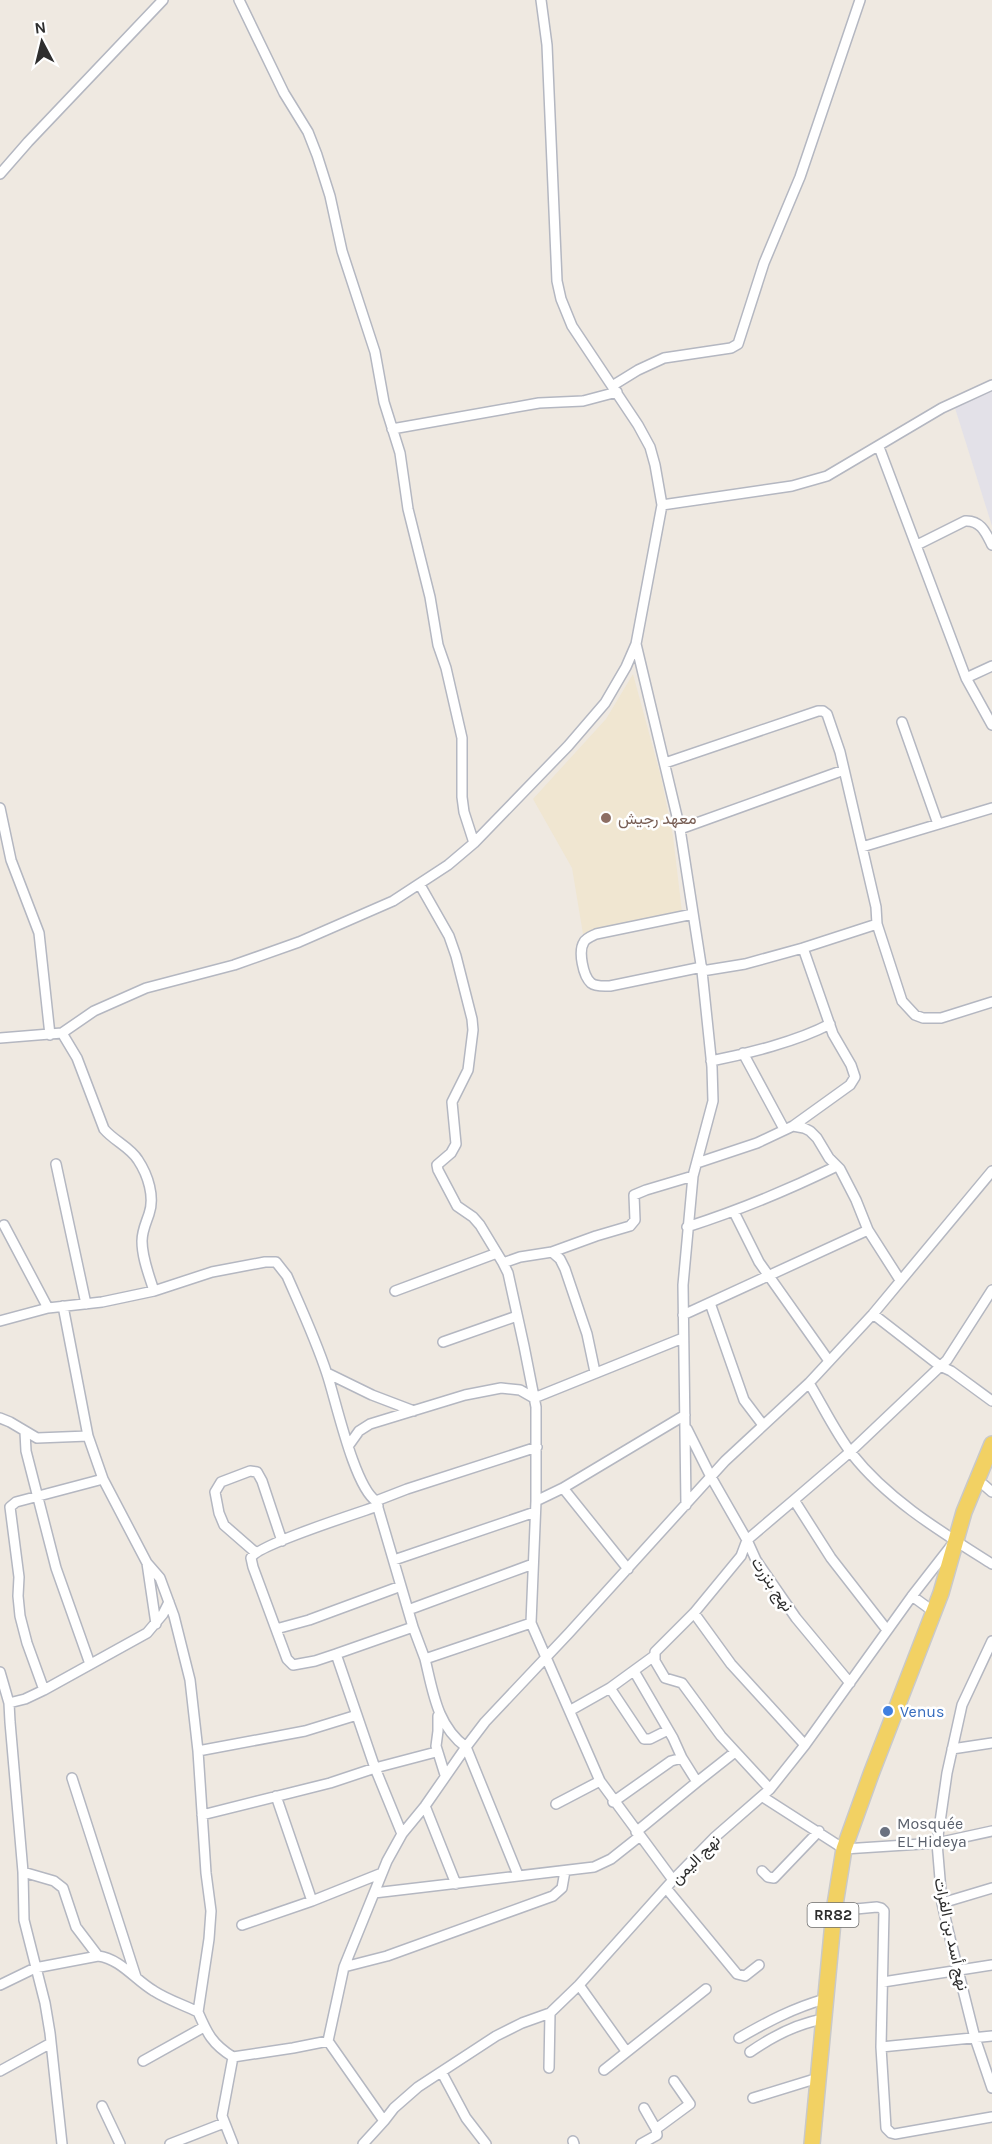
<svg xmlns="http://www.w3.org/2000/svg" width="992" height="2144" viewBox="0 0 992 2144" font-family="Karla,Vazirmatn,sans-serif">
	<style>
		.industrial { fill: #e3e1e8 }
		.education { fill: #f0e6d1 }
		.lines { fill: none; stroke-linecap: round; stroke-linejoin: round }
		.street-casing { stroke: #b4b7c1; stroke-width: 12 }
		.primary-casing { stroke: #c9c9c9; stroke-width: 18 }
		.street { stroke: #fff; stroke-width: 9 }
		.primary { stroke: #f2d163; stroke-width: 15 }
		.education-dot { fill: #8d6e63; stroke: #fff; stroke-width: 2 }
		.shop-dot { fill: #3f7fe0; stroke: #fff; stroke-width: 2 }
		.worship-dot { fill: #6b7280; stroke: #fff; stroke-width: 2 }
		.labels { text-anchor: middle; stroke-width: 5; stroke-linejoin: round; paint-order: stroke }
		.shield { fill: #fff; stroke: #6d6d6d; stroke-width: 1.5 }
		.shield-label { font-size: 15px; font-weight: bold; fill: #2e2e2e }
		.education-label { font-size: 16px; fill: #785e54; stroke: #fff; text-anchor: start }
		.street-label { font-size: 16px; fill: #2e2e2e; stroke: #fff }
		.shop-label { font-size: 16px; fill: #366cbe; stroke: #fff; text-anchor: start }
		.worship-label { font-size: 16px; fill: #5b616d; stroke: #fff; text-anchor: start }
	</style>
	<rect width="100%" height="100%" fill="#efe9e1"/>
	<!-- industrial -->
	<path class="industrial" d="M992,391V526L955,408Z"/>
	<!-- education -->
	<path class="education" d="M633,674L661,777L673,836L682,912L583,934L572,868L533,799L606,719Z"/>
	<g class="lines">
		<defs>
			<path id="street" d="M239,0L284,93L308,132L317,155L330,196L342,251L375,352L384,402L400,453L408,509L430,597L438,645L446,668L462,738V797L464,812L474,843
				M0,174L28,142L163,0
				M612,386L638,370L664,358L731,348L738,344L764,263L800,177L860,0
				M392,429L539,403L583,401L617,392
				M879,447L966,678L992,666
				M662,505L792,486L827,476L942,408L992,385
				M917,545L965,521C981,520 986,533 992,545
				M636,644L680,829L702,971L712,1067L713,1101L693,1176L683,1285L686,1505
				M966,678L992,725
				M902,722L938,824
				M665,763L818,711H823L827,714L840,752L876,907L877,924L803,948
				M0,808L11,860L39,933L50,1035
				M680,829L844,770
				M862,847L992,808
				M420,885L449,936L456,956L472,1019L473,1030L468,1070L452,1102L456,1144L451,1153L437,1165L438,1170L457,1206L473,1217L480,1225L503,1263L508,1273L524,1346L536,1407V1501L531,1623L600,1781L673,1880
				M693,914L596,934C592,936 586,938 584,942C578,951 583,976 591,983C596,987 604,986 610,986L702,967
				M877,924L902,1001L915,1015L923,1018H941L992,1002
				M702,971L745,964L803,948L833,1034L851,1065L855,1077L850,1085L793,1126
				M62,1033L77,1058L104,1129C114,1141 130,1147 138,1160C148,1175 155,1197 149,1214C146,1223 142,1231 142,1241C142,1258 149,1275 154,1291
				M0,1038L62,1033L94,1011L146,988L234,965L299,942L393,901L448,865L474,843L568,746L605,703L626,667L636,644L662,505L655,465L650,447L638,425L572,326L561,299L557,281L547,45L541,0
				M743,1053L784,1129
				M711,1061C747,1054 798,1041 830,1024
				M697,1163L757,1143L793,1126L804,1128L810,1131L817,1138L829,1158L840,1169L856,1200L868,1230
				M56,1164L86,1304
				M734,1212L759,1262L829,1361
				M4,1225L48,1308
				M687,1227C740,1210 788,1190 837,1166
				M552,1252L560,1259L565,1269L587,1334L595,1372
				M503,1263L520,1257L552,1252L596,1236L630,1226L635,1220L634,1195L646,1190L693,1176
				M395,1291L497,1253
				M710,1303L744,1400L763,1425
				M63,1306L88,1436L103,1479L147,1563L160,1578L174,1616L190,1680L198,1751L206,1873L211,1911L209,1939L198,2012
				M873,1314L940,1366L951,1371L992,1401
				M683,1315L868,1230L900,1280
				M0,1321L48,1308L102,1302L154,1291L212,1272L265,1262H276L287,1276C301,1308 316,1340 327,1374C336,1401 354,1486 376,1501
				M443,1342L517,1316
				M327,1373L372,1395L414,1411
				M809,1383C823,1406 835,1432 852,1454C888,1500 943,1533 992,1564
				M0,1418L10,1422L37,1438L88,1436
				M687,1429L711,1477L747,1540L756,1560L796,1618L850,1683
				M25,1432L26,1451L56,1568L90,1664
				M349,1445L359,1431L370,1424L465,1395L501,1388L520,1390L534,1398L683,1338
				M984,1485L992,1492
				M563,1488L685,1415
				M794,1500L850,1452L947,1360L992,1290
				M536,1501L563,1488L628,1569
				M255,1552L224,1525L219,1513L215,1492L221,1482L250,1471L257,1472L262,1481L282,1541
				M394,1560L535,1512
				M147,1563L156,1624
				M912,1596L934,1612
				M408,1610L533,1564
				M694,1613L731,1664L805,1745
				M413,1627L376,1501L407,1489L537,1447
				M276,1629L309,1620L401,1586
				M992,1641L962,1705L947,1773L937,1843L942,1903L949,1934L975,2038L992,2088
				M336,1654L315,1661L293,1665L287,1659L253,1567L251,1558C257,1545 358,1513 378,1506
				M634,1671L673,1738L682,1758
				M0,1672L9,1703L10,1722L23,1872L24,1920L45,2003L50,2033L62,2144
				M610,1688L654,1656
				M44,1690L27,1643L20,1616L18,1596L19,1577L10,1507L16,1502L103,1479
				M9,1703L25,1699L44,1690L147,1633L163,1614L169,1602
				M571,1710L610,1688L644,1739H650L668,1730
				M438,1716V1731L436,1746L445,1775
				M952,1749L992,1743
				M198,1751L305,1731L357,1715
				M72,1778L136,1977
				M697,1782L735,1752
				M770,1789L721,1736L682,1683L665,1678L655,1661V1652L694,1613L741,1556L747,1540L794,1500L831,1558L887,1630
				M276,1796L312,1901L382,1873
				M763,1797L844,1849L937,1843L992,1831
				M613,1802L671,1761L682,1758L697,1782L636,1832
				M556,1804L600,1781
				M425,1806L456,1884
				M202,1815L330,1783L375,1768L436,1752
				M402,1834L375,1768L336,1654L413,1627L425,1659
				M762,1871L768,1877L774,1878L819,1831
				M23,1872L54,1881L63,1888L76,1927L98,1956
				M518,1875L466,1747C437,1726 433,1692 425,1659L531,1623
				M666,1888L737,1974L745,1976L759,1965
				M374,1893L594,1867L611,1859L640,1836
				M942,1903L992,1888
				M834,1911L877,1907L881,1908L884,1911L881,2047L886,2128L891,2133L895,2134L992,2117
				M242,1925L312,1901
				M344,1967L387,1956L553,1896L562,1888L565,1871
				M883,1982L992,1965
				M0,1985L35,1968L98,1956C121,1959 135,1980 154,1991C168,2000 184,2005 198,2012C207,2033 212,2044 233,2057L293,2048L328,2041L384,2121L363,2144
				M579,1985L626,2051
				M739,2038C767,2022 793,2008 825,1999
				M328,2041L344,1967L387,1861L402,1834L425,1806L466,1747L485,1722L569,1633L725,1461L809,1383L873,1314L992,1171
				M881,2047L992,2036
				M750,2052C773,2036 796,2024 823,2019
				M233,2057L222,2116L233,2144
				M143,2061L204,2027
				M549,2068L550,2013
				M604,2070L706,1989
				M0,2071L51,2043
				M442,2073L466,2118L486,2144
				M753,2098L818,2078
				M102,2106L120,2144
				M384,2121L394,2108L418,2087L496,2036L522,2023L550,2013L579,1985L673,1880L715,1837L770,1789L805,1745L912,1596L951,1546
				M656,2129L690,2104L674,2081
				M573,2141L574,2144
				M170,2144L224,2123
				M641,2144L657,2135L656,2129L644,2108"/>
			<path id="primary" d="M812,2144L834,1911L844,1849L871,1774L941,1593L964,1512L992,1444"/>
		</defs>
		<!-- street casing -->
		<use href="#street" class="street-casing"/>
		<!-- primary casing -->
		<use href="#primary" class="primary-casing"/>
		<!-- street -->
		<use href="#street" class="street"/>
		<!-- primary -->
		<use href="#primary" class="primary"/>
	</g>
	<!-- markers -->
	<circle class="education-dot" cx="606" cy="818" r="6"/>
	<circle class="shop-dot" cx="888" cy="1711" r="6"/>
	<circle class="worship-dot" cx="885" cy="1832" r="6"/>
	<g class="labels">
		<!-- shield labels -->
		<rect class="shield" x="807.5" y="1903" width="51" height="24" rx="4.5"/>
		<g class="shield-label">
			<text x="833" y="1920">RR82</text>
		</g>
		<!-- education labels -->
		<g class="education-label">
			<text x="618" y="824">معهد رجيش</text>
		</g>
		<!-- street labels -->
		<g class="street-label">
			<text transform="translate(773 1584) rotate(56)" y="6">نهج بنزرت</text>
			<text transform="translate(695 1859) rotate(-45)" y="6">نهج اليمن</text>
			<text transform="translate(952 1934) rotate(78)" y="6">نهج أسد بن الفرات</text>
		</g>
		<!-- shop labels -->
		<g class="shop-label">
			<text x="900" y="1717">Venus</text>
		</g>
		<!-- worship labels -->
		<g class="worship-label">
			<text x="897" y="1829">Mosquée<tspan x="897" dy="18">EL Hideya</tspan></text>
		</g>
	</g>
	<!-- north arrow -->
	<g transform="translate(42 42) rotate(353)" stroke="#ffffff" stroke-width="4.5" paint-order="stroke">
	<path d="M0-4.5L10 22L0 15L-10 22Z" fill="#2e2e2e"/>
	<text y="-9" font-size="16" font-weight="bold" text-anchor="middle" fill="#2e2e2e">N</text>
	</g>
</svg>
